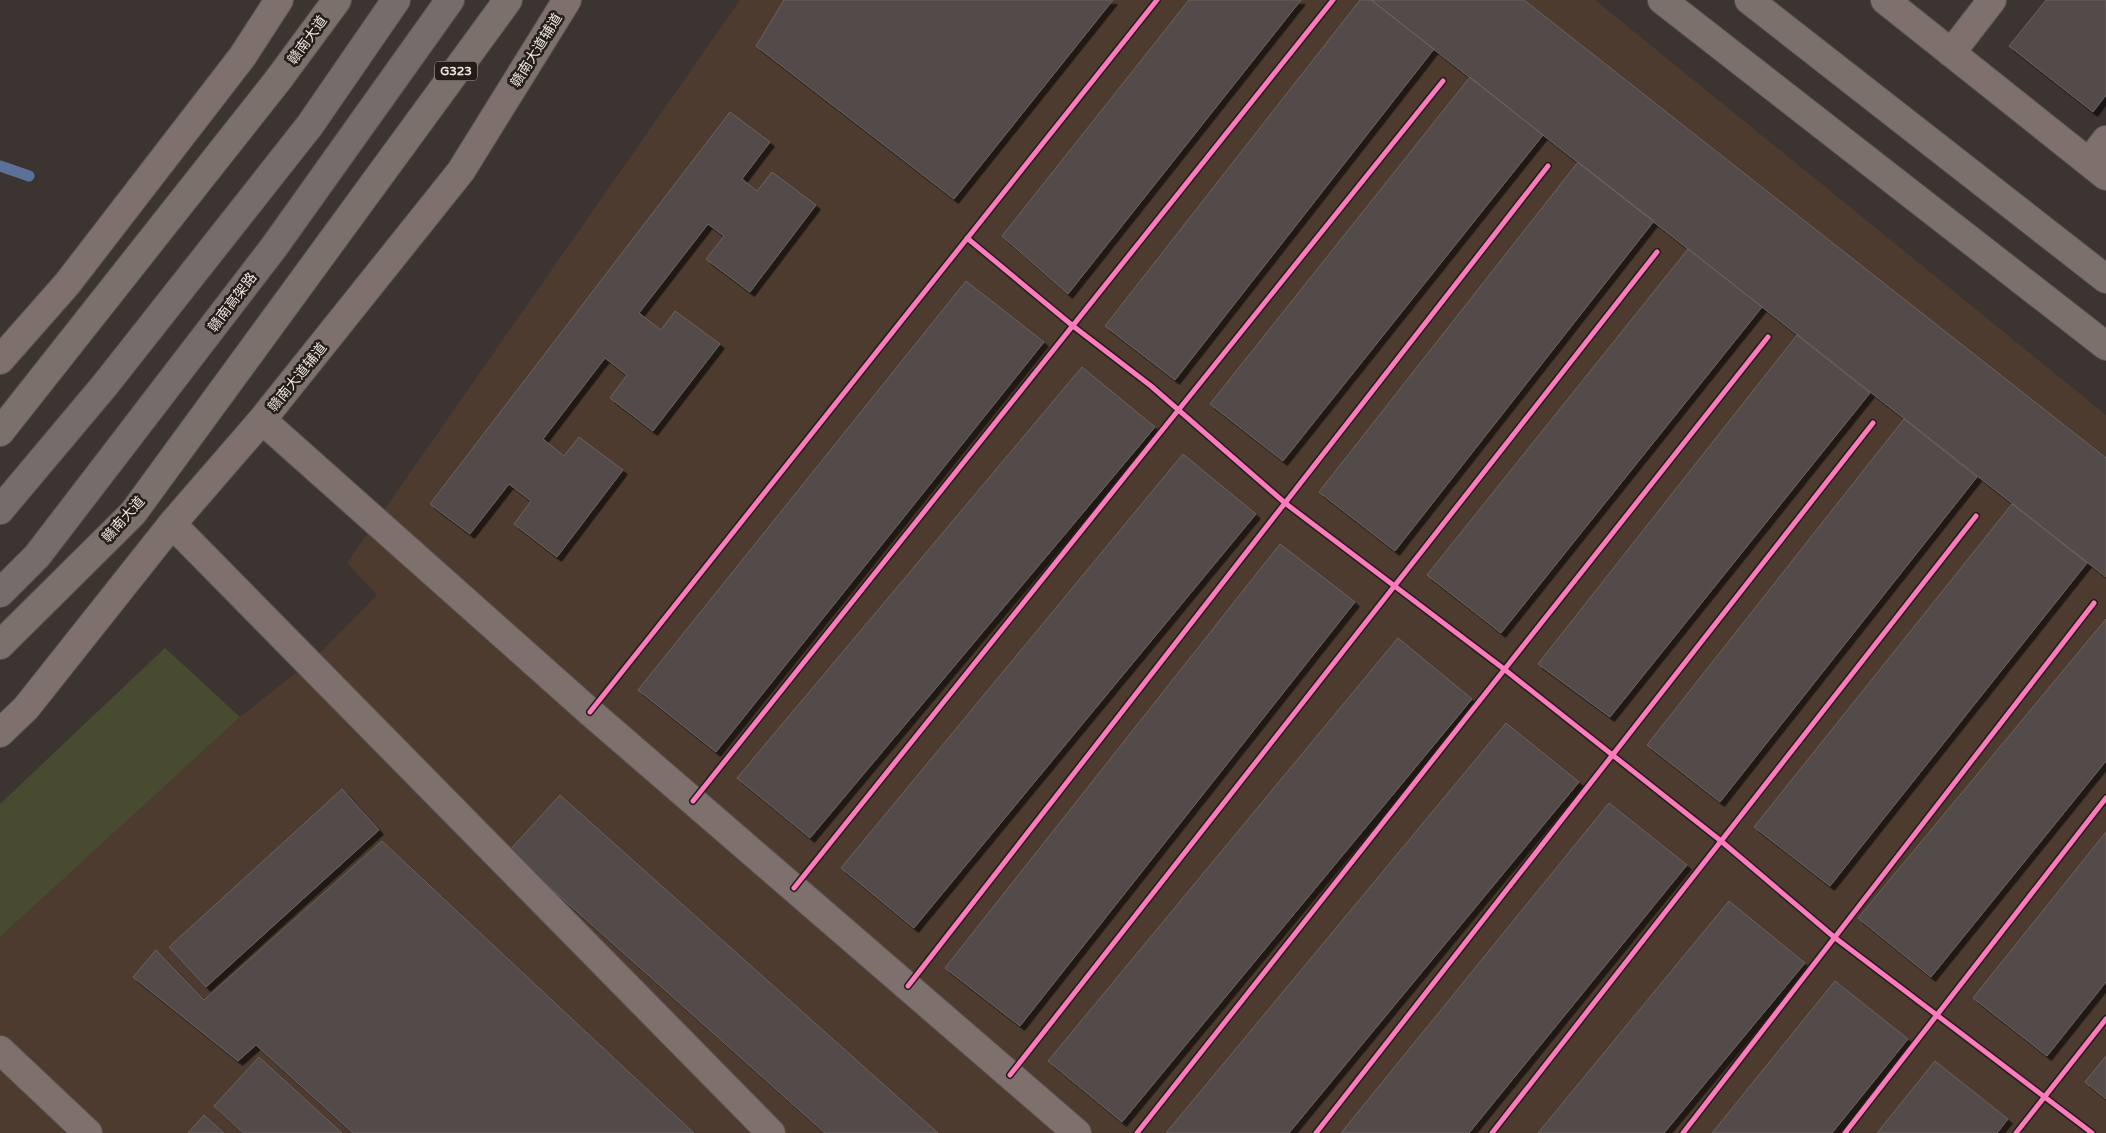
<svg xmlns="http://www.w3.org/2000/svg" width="2106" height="1133" viewBox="0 0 2106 1133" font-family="'Varela Round','Noto Sans SC',sans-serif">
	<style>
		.built { fill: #4d3b30 }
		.green { fill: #494b30 }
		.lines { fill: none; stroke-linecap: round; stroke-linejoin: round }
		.stream { stroke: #5b7199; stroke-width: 11 }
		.building { fill: #524b48; stroke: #6a635f; filter: url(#shadow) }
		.minor-casing { stroke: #58524e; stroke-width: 30 }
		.major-casing { stroke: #58524e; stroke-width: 30 }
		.highway-casing { stroke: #58524e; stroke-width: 30 }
		.minor { stroke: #7d706d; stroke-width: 28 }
		.major { stroke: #7c706d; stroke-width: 28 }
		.highway { stroke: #766d6b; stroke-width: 28 }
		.cycleway-casing { stroke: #231d19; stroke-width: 8 }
		.cycleway { stroke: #fd7abc; stroke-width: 5 }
		.labels { text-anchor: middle; stroke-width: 5; stroke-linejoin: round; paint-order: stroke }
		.shield { fill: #231d19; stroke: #b3aba6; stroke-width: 1 }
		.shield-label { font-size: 12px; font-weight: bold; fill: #f1e8e3 }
		.street-label { font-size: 14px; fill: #f1e8e3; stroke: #231d19 }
	</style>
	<defs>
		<filter id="shadow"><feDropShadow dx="4.5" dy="4.5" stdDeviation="0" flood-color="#0009"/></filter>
	</defs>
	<rect width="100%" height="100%" fill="#3c3431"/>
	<!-- built -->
	<path class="built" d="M740,0H1595L2106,415V1133H0V937L240,717L316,657L377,595L347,563Z"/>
	<!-- green -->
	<path class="green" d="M165,648L240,717L0,937V804Z"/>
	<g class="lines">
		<!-- stream -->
		<path class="stream" d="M0,166L29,176"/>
	</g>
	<!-- building -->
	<path class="building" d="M784,0H1113L954,199L756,46Z
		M1189,0H1301L1068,294L1002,236Z
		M1360,0H1371L1434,49L1175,380L1105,326Z
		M1371,0H1524L2106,458V577Z
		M2046,0H2106V95L2093,112L2009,46Z
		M1470,77L1543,135L1283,461L1210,404Z
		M730,112L770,142L742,179L757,191L772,172L816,205L750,292L706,259L724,236L708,224L639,313L661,330L675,311L720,344L653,431L610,398L627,375L605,358L543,439L564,456L579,437L623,470L557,557L514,524L531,501L509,484L470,534L430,504Z
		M1578,162L1654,221L1395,551L1319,492Z
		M1688,249L1762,307L1501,633L1427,575Z
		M966,281L1044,342L716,752L638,690Z
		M1797,335L1870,393L1610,717L1538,664Z
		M1082,367L1155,427L810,838L737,778Z
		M1904,419L1977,477L1720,802L1647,745Z
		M1183,454L1256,514L914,928L841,868Z
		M2012,504L2087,563L1830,886L1754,827Z
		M1280,544L1355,602L1020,1026L945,968Z
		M2106,619V761L1931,977L1858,918Z
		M1398,638L1472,699L1122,1122L1048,1061Z
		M1506,723L1579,782L1289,1133H1166Z
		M342,789L379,830L206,987L169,947Z
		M560,795L938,1133H825L509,851Z
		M1609,803L1687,865L1469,1133H1341Z
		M2106,832V982L2047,1056L1973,998Z
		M382,841L694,1133H353L256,1045L238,1061L133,977L156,950L204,1000Z
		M1729,901L1805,963L1664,1133H1538Z
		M1835,981L1908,1039L1832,1133H1712Z
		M2106,1056V1099L2085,1082Z
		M259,1057L342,1133H243L214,1106Z
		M1935,1061L2008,1119L1997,1133H1877Z
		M204,1115L224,1133H188Z"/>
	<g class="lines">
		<defs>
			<path id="minor" d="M1885,0L2106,176
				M1951,53L1992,0
				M2089,162L2106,140
				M0,360L67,284L242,57L279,0
				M262,420L590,712L1077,1133
				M172,524L771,1133
				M0,733L26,708L172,524L262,420L461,171L567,0
				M0,1050L88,1133"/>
			<path id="major" d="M1662,0L2106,346
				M1749,0L2106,279
				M0,432L278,80L337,0
				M0,645L133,513L508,0"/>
			<path id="highway" d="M0,510L105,385L310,125L396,0
				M0,593L37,556L274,247L450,0"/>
		</defs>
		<!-- minor casing -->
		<use href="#minor" class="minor-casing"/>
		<!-- major casing -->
		<use href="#major" class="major-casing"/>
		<!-- highway casing -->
		<use href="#highway" class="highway-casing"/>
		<!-- minor -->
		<use href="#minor" class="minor"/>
		<!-- major -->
		<use href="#major" class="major"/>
		<!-- highway -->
		<use href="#highway" class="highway"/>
		<defs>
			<path id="cycleway" d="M967,238L1073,326L1151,386L1285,503L1504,669L1721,841L1834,937L2092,1133
				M590,712L1157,0
				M693,801L1333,0
				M794,888L1443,81
				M908,986L1548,166
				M1010,1075L1657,252
				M1137,1133L1768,337
				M1316,1133L1873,423
				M1492,1133L1976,516
				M1683,1133L2094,603
				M1845,1133L2106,798
				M2016,1133L2106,1019"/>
		</defs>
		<!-- cycleway casing -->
		<use href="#cycleway" class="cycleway-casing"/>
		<!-- cycleway -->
		<use href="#cycleway" class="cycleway"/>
	</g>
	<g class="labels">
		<!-- shield labels -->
		<rect class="shield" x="435" y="61.5" width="42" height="19" rx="4"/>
		<g class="shield-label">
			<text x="456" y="75">G323</text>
		</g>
		<!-- street labels -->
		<g class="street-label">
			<text transform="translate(307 40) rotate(-54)" y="5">赣南大道</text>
			<text transform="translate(536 50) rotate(-58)" y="5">赣南大道辅道</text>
			<text transform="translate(232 302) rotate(-53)" y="5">赣南高架路</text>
			<text transform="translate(297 377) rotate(-51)" y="5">赣南大道辅道</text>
			<text transform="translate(123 519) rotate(-48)" y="5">赣南大道</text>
		</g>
	</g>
</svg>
